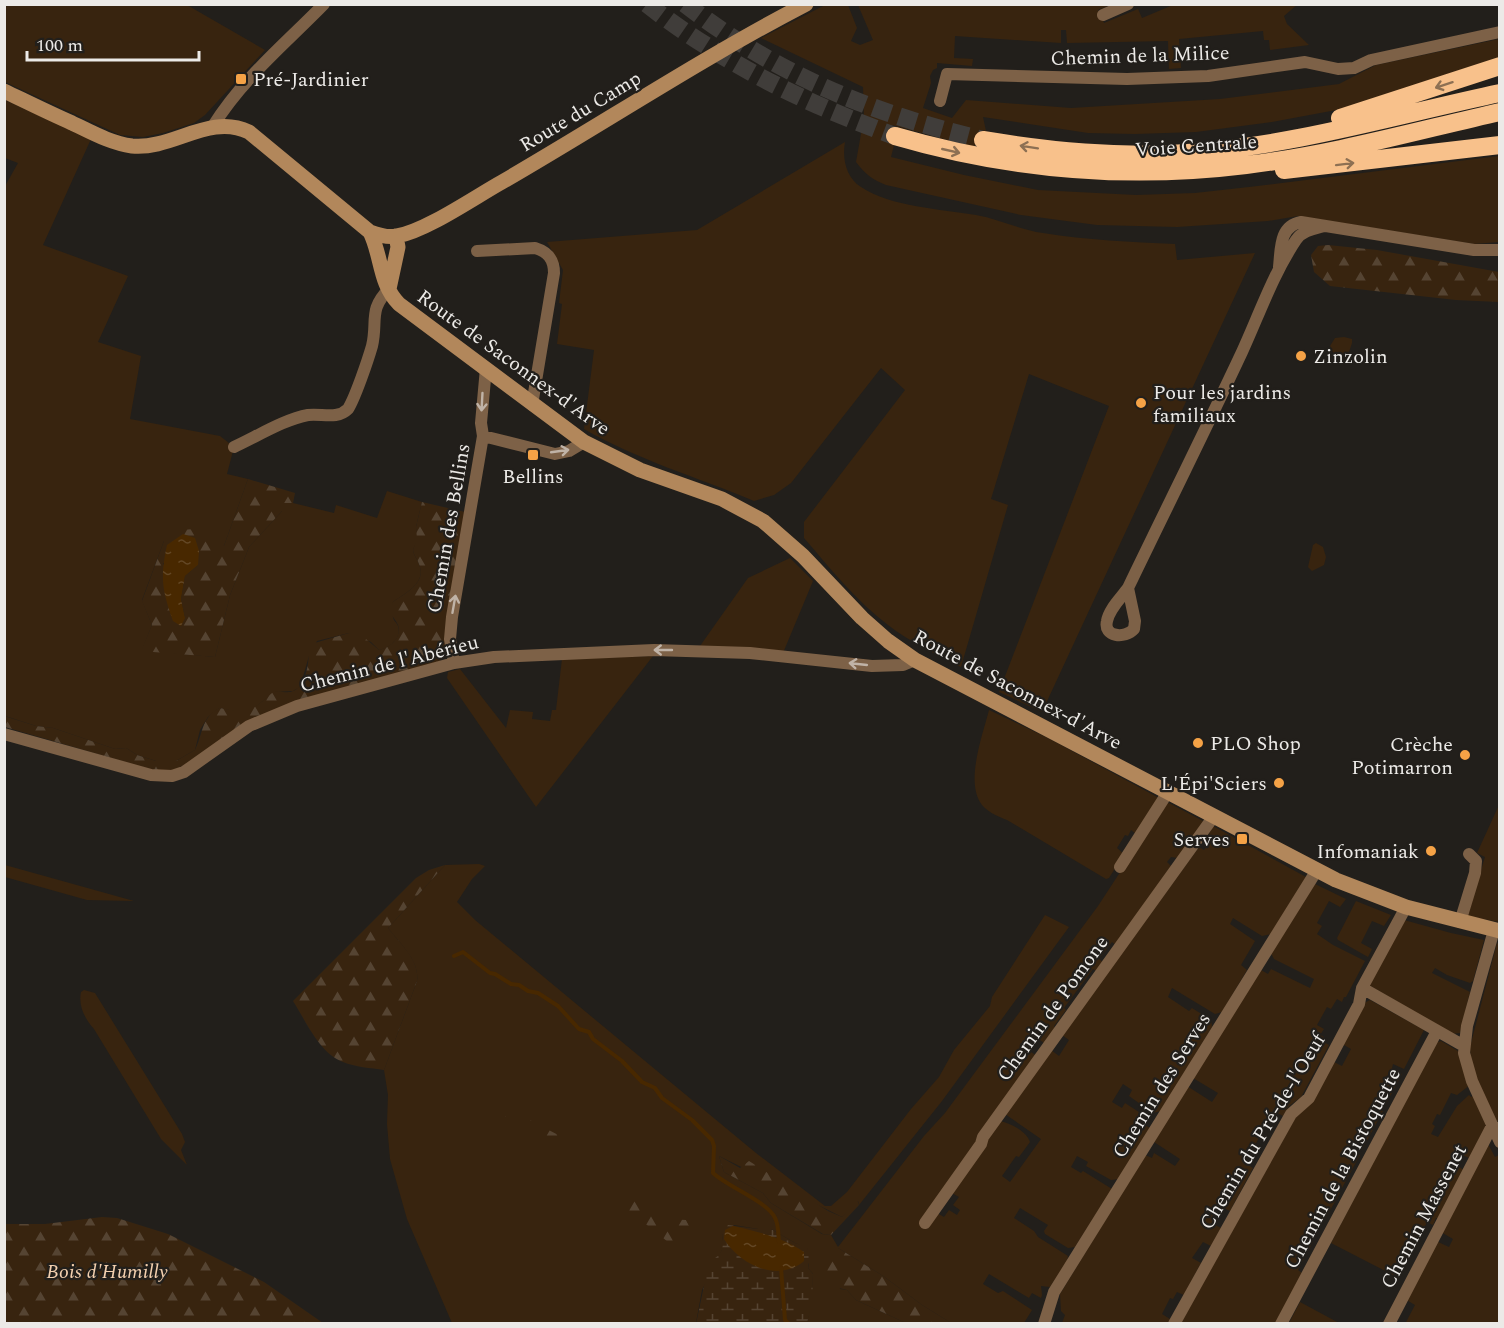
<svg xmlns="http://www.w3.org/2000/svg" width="1504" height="1328" viewBox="0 0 1504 1328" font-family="Spectral,serif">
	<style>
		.green { fill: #38240f }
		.forest { fill: url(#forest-firs); fill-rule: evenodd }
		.wetland { fill: url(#wetland-marsh) }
		.water { fill: url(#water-ripples) }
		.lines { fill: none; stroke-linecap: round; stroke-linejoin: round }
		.stream { stroke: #482800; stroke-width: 4 }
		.highway-tunnel { stroke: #403d3a; stroke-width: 18; stroke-dasharray: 18 9; stroke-linecap: butt }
		.street { stroke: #7d6147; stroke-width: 12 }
		.secondary { stroke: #b2875b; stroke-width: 15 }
		.highway { stroke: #f8c18b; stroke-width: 18 }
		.oneway { stroke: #8d7053 }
		.oneway2 { stroke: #c0b3a7 }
		.poi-dot { fill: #f5a246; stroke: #221f1b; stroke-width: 2 }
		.labels { text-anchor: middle; stroke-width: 4.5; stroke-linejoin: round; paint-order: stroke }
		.street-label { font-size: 20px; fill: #eceae7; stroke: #221f1b }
		.poi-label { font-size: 20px; fill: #eceae7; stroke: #221f1b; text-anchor: start }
		.park-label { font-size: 20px; font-style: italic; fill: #f3d0af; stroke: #221f1b }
	</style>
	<defs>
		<pattern id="forest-firs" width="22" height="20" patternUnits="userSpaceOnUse" patternTransform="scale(1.5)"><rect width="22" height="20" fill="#38240f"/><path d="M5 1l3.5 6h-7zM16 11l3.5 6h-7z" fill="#554432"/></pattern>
		<pattern id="wetland-marsh" width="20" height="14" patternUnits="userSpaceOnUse" patternTransform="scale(1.5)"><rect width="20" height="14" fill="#38240f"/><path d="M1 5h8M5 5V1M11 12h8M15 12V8" fill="none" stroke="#554432"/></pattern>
		<pattern id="water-ripples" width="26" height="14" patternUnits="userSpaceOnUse" patternTransform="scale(1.5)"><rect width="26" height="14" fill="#482800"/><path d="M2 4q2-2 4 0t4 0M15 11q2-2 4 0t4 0" fill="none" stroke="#634725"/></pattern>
	</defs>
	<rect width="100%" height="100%" fill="#221f1b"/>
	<!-- green -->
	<path class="green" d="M5,4L187,5L265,50L205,115L194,123L163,133L143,137L120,135L5,82Z
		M1298,4L1284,16L1287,24L1309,45L1270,50L1269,40H1264L1263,31L1179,39L1181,68L1169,69L1168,41L1067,43L1066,30H1061V43L955,36L954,58L973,59L972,66L937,63V68L933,70L930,76L931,83L923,108L952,118L966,100L1071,108L1220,99L1339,84L1376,65L1499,39V57L1347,108L1272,122L1196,132L1135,134L1088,133L983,117L986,131L980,130L977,148L892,125L887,142L894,145L891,157L964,175L1038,190L1136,195L1195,193L1249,187L1499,156V242L1474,244L1298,216L1268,221L1177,227L1097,225L1021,215L886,185C873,180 865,174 856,162L864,117L863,87L761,38L825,5H848L857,28L851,41L860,45L873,40L858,5H1110L1098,10L1104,23L1138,9L1142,18L1173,5Z
		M5,100L91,139L43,245L128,276L98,342L141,356L130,419L220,436L234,447L227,474L248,479L224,546L164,541L142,600L152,625L142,650L215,657L230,595L249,547L282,511V503H293L334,513L336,505L377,518L387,491L422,502L416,527L418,539L413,550C414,556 417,558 419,564C427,583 406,593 393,602C393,607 392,613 393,617C394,622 396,621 398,626C402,638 390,648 379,650L371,642L349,633L317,641L309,656L300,687L293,691L275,692L250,711L239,712L219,708L208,717L200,730L195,750L176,761H156L137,755L126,748L115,749L53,728L36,726L5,716L4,188L18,163L5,158Z
		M845,142C842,159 846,177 861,187C891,207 941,209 976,215C999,219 1020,230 1043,233C1087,240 1131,242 1175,244L1177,260L1255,253L1042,712L999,692L1109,406L1029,374L991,499L1008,505L961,667C936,654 910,642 888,625C856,601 830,568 804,538V522L905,390L881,368L791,483L774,495L754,501C697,477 638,460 584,429L594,350L557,344L562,304L559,303L563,270L547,242L697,230Z
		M1344,337L1352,339V343L1347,358L1336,359L1330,346L1335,338Z
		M1316,543L1323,547L1326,557L1324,565L1312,571L1308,567L1313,545Z
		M790,558L813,581L783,653L700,646L748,578Z
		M653,656L536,807L447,678L448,672L460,669L506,728L510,710L533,712L532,719L550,721L552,710H556L562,659Z
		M989,710L1048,738L1159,798L1136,834L1131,830L1128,836L1125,835L1117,848L1124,854L1109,878L1106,879L1007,820C997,816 985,811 980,802C966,779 983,734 989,710Z
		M1169,803L1205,822L1178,858L1171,857L1167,862L1171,866L1116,945L1112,942L1099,959L1104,963L1098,972L1093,969L1064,1008L1066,1010L1054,1026L1055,1028L1044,1043L1037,1038L1028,1050L1037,1056L979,1143L920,1224L927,1229L937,1213L944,1217L949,1210L957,1215L960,1210L953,1205L959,1197L952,1193L1000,1121C1012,1124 1026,1131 1030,1142L1019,1157L1016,1156L1002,1176L1010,1182L1041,1139L1005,1114L1051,1050L1059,1056L1069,1040L1062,1035L1199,847L1204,850L1208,844L1205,842L1213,826L1306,877L1271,934L1262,936L1233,918L1230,924L1255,941L1241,965L1247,970L1222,1012L1215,1014L1172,988L1168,997L1189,1011L1192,1008L1211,1020L1212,1027L1161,1111L1153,1113L1129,1096L1132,1090L1123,1084L1112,1102L1122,1108L1125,1103L1145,1116L1141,1123L1150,1128L1118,1179L1111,1180L1086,1166L1088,1162L1077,1156L1071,1167L1081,1173L1083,1171L1112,1189L1075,1247L1068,1248L1045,1234L1044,1231L1048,1225L1020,1208L1014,1218L1034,1231L1038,1237L1068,1256L1067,1262L1050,1287L1041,1286L1042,1295L1041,1298L1032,1293L1029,1298L989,1274L983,1284L998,1293L1003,1291L1032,1310L1024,1323H951L922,1305L883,1276L838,1248L840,1289L847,1290L856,1300L906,1323H807L811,1303L813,1274L808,1268L809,1264L807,1248L795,1243L771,1229H758L734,1225L722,1235L724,1246L702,1290L696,1323H452L407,1219L390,1159L387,1124L388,1095L384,1070L417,981C420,961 400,944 388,928L445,865L479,864L485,866L472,879L457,902L475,920L756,1153L825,1206H831L847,1192L911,1109L939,1077L954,1050L990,1006L992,997L1045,915L1069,927L942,1101L859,1205L858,1201L842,1217L719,1156L724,1172L763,1193L771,1203L822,1234L831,1235L838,1247L924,1136L945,1113L1098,906L1164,805Z
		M1499,805V922L1467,916L1485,857L1477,853Z
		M5,865L134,901L87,900L5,877Z
		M1315,884L1346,899L1340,907L1329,901L1317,923L1322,926L1317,934L1333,945L1365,961L1346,997H1344L1342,1002L1337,999L1331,1009L1327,1007L1317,1025L1324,1029L1320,1035L1324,1037L1322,1041L1329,1045L1301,1097L1289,1106L1283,1116L1274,1111L1245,1163L1253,1168L1230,1211L1222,1207L1213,1224L1221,1228L1211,1246L1203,1242L1192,1258L1201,1263L1184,1295L1177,1292L1173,1299L1170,1298L1162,1314L1170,1319L1168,1323H1062L1065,1315L1061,1311L1060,1294L1145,1155L1152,1158L1154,1153L1175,1166L1180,1159L1154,1142L1187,1086L1212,1102L1218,1093L1193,1078L1261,970L1268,974L1271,969L1310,988L1314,979L1274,959L1271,953Z
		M1356,901L1391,915L1384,926L1372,921L1361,943L1372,949L1368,957L1338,940L1337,938Z
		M1404,920L1451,933L1484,940L1473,981L1470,983L1447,975L1435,968L1432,973L1470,992L1460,1033L1451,1034L1369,985Z
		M1497,943L1499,944V1123C1484,1108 1470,1069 1470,1047Z
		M84,990L95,993L182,1134L185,1142L181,1150L187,1165L161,1139L94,1029C85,1019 78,1006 81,992Z
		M1370,1000L1424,1030L1404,1069L1393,1064L1392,1068L1402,1074L1385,1106L1376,1101L1373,1105L1383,1111L1362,1150L1353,1146L1351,1151L1360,1155L1342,1188L1333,1184L1331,1188L1340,1193L1317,1233L1310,1230L1305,1238L1313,1242L1298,1270L1302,1273L1276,1323L1180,1324L1298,1113L1334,1062L1342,1066L1351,1049L1344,1045L1343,1042L1364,1003Z
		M1441,1041L1458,1051L1470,1085L1457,1095L1451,1093L1440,1115L1437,1114L1432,1124L1435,1126L1431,1134L1438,1137L1457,1106L1469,1095L1471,1097L1474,1095L1486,1125L1471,1159L1463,1155L1458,1166L1465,1171L1440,1219L1436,1218L1433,1225L1427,1222L1416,1245L1413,1244L1395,1276L1331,1243L1435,1043Z
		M1488,1144L1495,1157L1499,1155V1323L1405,1324L1415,1305L1405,1299L1436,1241L1449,1247L1453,1239L1441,1232Z
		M1300,1302L1339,1323H1289Z"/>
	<!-- forest -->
	<path class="forest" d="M1328,245L1377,250L1499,272V302L1456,300L1330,286L1314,272L1311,255L1318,246Z
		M248,479L295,493L293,503H282V511L249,547L230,595L215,657L141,651L152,625L142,601L164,541L181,530L194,529L224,546ZM163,563L198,565L185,576L181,599L185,618Z
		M422,502L465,512L444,653L439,663L306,699L171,772L149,769L5,727L4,716L36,726L53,728L115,749L126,748L137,755L156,761H176L195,750C203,734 201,718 219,708C240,711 245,715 263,701C266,699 271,693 274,692C280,690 287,694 293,691C306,686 310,661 308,649L311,644L349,633L360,634L379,650C390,648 402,638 398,625C396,620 392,617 391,612C391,610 392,604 393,602C406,593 427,583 419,564C417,558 414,556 413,550L417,539L416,527Z
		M445,865L388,928C400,944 420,960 417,981L384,1070C371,1068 355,1067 343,1062C319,1053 306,1021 293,1001L416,878L429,870Z
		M507,1108L562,1137L563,1148L555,1151L505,1116Z
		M719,1156L740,1168L749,1161L828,1211L842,1217L857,1200L859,1205L831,1235L823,1234L771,1203L763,1193L724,1172Z
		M624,1197C646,1202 664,1219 686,1220L689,1226L685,1242L673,1246L622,1205Z
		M102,1217L117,1218L168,1234L264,1282L323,1323H5V1224H45Z
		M838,1248L883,1276L922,1305L951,1323H906L856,1300L847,1290L831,1286C825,1268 822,1260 838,1248Z"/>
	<!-- wetland -->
	<path class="wetland" d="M728,1225L758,1229H771L795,1243L807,1247L810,1257L808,1268L813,1274L812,1303L807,1323L696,1324L709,1262C721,1255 725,1249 722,1235Z"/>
	<!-- water -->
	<path class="water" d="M183,534L195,538L199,551L198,565L185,576L181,599L185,618L181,626L173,621C162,590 160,578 167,545Z
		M733,1226C759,1232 782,1237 804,1252V1261C778,1283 740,1265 724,1239L725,1230Z"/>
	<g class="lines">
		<!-- stream -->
		<path class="stream" d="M454,956L463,952L490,973L495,974L511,984L519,985L528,991L538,993L558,1006L579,1029L589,1032L593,1039L622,1061L642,1082L655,1088L662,1098L692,1120L712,1140L714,1146L713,1173C728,1187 768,1202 775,1218C779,1225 778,1235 779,1242
			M781,1268L785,1320L789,1324"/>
		<!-- highway-tunnel -->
		<path class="highway-tunnel" d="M647,4C721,62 806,104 895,136
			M685,4C777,75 871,113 983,140"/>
		<!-- street -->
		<path class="street" d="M1103,15L1128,4
			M940,101L947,74L1127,79L1208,76L1305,62L1338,69L1354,68L1371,60L1500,32
			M213,126C243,78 285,44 324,4
			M477,251L535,248C548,252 554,259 554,273L532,405
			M1279,267C1281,249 1279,226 1301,222L1474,250H1500
			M483,436L555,454L569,451L584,442
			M234,447C256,437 285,419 308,415C321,413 337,420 348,409C355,398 368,360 372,346C378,321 368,310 389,289
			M1128,588L1135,621L1134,629C1125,639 1103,637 1107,621C1109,609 1121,598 1128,588C1166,509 1205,431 1242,352C1259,315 1273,274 1296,240C1302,231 1313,229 1324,226
			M454,663L450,639L452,617L483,436L481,423L486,368
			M4,734L151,775L172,776L184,772L249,726L297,706L454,663L494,657L654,650L750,653L872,666L903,665L915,660
			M1120,867L1168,792
			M1460,922L1475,873L1476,861L1469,854
			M1494,930L1467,1026L1464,1053L1472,1081L1500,1142
			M1362,988L1464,1046
			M925,1223L981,1144L983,1137L1214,816
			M1044,1324L1054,1292L1317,870
			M1174,1324L1291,1114L1309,1098L1359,1004L1362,988L1406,907
			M1281,1324L1437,1031
			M1389,1324L1492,1126L1500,1129"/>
		<!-- secondary -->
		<path class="secondary" d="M4,91C27,102 49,113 72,123C91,132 110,143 132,146C173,150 209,113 249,132L370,232C382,256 379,284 399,304L584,442L640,470L722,499L763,521L803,556L862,618L888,641L915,660L1336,880L1406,907L1500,931
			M370,232C378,235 388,238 397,236C426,231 475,197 502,182C604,123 702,58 806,4
			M389,289L398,247L396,236"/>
		<!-- highway -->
		<path class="highway" d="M1340,118L1500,66
			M895,136C1011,170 1125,180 1246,165C1331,155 1416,131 1500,112
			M983,140C1051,151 1118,158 1187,153C1293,146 1396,115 1500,93
			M1284,170L1500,145"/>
	</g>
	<!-- one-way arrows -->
	<defs><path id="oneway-shaft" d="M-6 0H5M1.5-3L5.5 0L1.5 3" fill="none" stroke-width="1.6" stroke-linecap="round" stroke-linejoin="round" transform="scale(1.5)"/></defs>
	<g class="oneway">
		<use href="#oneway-shaft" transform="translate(1444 85) rotate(162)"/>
		<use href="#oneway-shaft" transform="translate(1029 147) rotate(-171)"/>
		<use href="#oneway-shaft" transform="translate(951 151) rotate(13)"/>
		<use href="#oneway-shaft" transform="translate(1345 164) rotate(-7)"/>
	</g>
	<g class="oneway2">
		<use href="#oneway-shaft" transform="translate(482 402) rotate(93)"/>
		<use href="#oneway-shaft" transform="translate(560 451) rotate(-8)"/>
		<use href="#oneway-shaft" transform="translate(454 604) rotate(-80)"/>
		<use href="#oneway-shaft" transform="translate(663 650) rotate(-180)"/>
		<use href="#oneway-shaft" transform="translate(858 664) rotate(-174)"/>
	</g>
	<!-- markers -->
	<g class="poi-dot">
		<rect x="235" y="73" width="12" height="12" rx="3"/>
		<circle cx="1301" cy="356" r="6"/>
		<circle cx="1141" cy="403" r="6"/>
		<rect x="527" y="449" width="12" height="12" rx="3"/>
		<circle cx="1198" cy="743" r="6"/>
		<circle cx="1465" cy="755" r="6"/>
		<circle cx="1279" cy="783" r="6"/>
		<rect x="1236" y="833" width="12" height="12" rx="3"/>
		<circle cx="1431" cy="851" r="6"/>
	</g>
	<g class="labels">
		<!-- street labels -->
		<g class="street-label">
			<text transform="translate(1140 55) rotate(-2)" y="7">Chemin de la Milice</text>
			<text transform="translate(580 111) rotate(-31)" y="7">Route du Camp</text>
			<text transform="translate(1196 145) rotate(-4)" y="7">Voie Centrale</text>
			<text transform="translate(514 362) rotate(36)" y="7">Route de Saconnex-d'Arve</text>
			<text transform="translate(448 528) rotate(-80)" y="7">Chemin des Bellins</text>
			<text transform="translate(389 663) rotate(-14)" y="7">Chemin de l'Abérieu</text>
			<text transform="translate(1018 689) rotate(28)" y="7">Route de Saconnex-d'Arve</text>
			<text transform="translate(1052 1008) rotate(-54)" y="7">Chemin de Pomone</text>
			<text transform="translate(1161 1085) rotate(-58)" y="7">Chemin des Serves</text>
			<text transform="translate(1262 1131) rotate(-59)" y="7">Chemin du Pré-de-l'Oeuf</text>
			<text transform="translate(1342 1168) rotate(-62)" y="7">Chemin de la Bistoquette</text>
			<text transform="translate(1423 1216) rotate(-62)" y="7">Chemin Massenet</text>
		</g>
		<!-- poi labels -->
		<g class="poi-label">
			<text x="253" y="86">Pré-Jardinier</text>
			<text x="1313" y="363">Zinzolin</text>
			<text x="1153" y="399">Pour les jardins<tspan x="1153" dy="23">familiaux</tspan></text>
			<text x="533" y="483" text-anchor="middle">Bellins</text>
			<text x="1210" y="750">PLO Shop</text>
			<text x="1453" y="751" text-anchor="end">Crèche<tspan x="1453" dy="23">Potimarron</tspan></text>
			<text x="1267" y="790" text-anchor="end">L'Épi'Sciers</text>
			<text x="1230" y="846" text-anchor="end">Serves</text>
			<text x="1419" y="858" text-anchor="end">Infomaniak</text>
		</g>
		<!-- park labels -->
		<g class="park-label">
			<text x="107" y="1278">Bois d'Humilly</text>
		</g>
	</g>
	<!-- border -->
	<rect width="1504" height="1328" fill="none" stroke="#eceae7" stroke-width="12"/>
	<!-- scale -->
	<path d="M27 51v9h172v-9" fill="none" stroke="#eceae7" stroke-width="3"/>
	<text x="36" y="51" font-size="18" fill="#eceae7" stroke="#221f1b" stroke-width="4.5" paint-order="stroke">100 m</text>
</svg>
